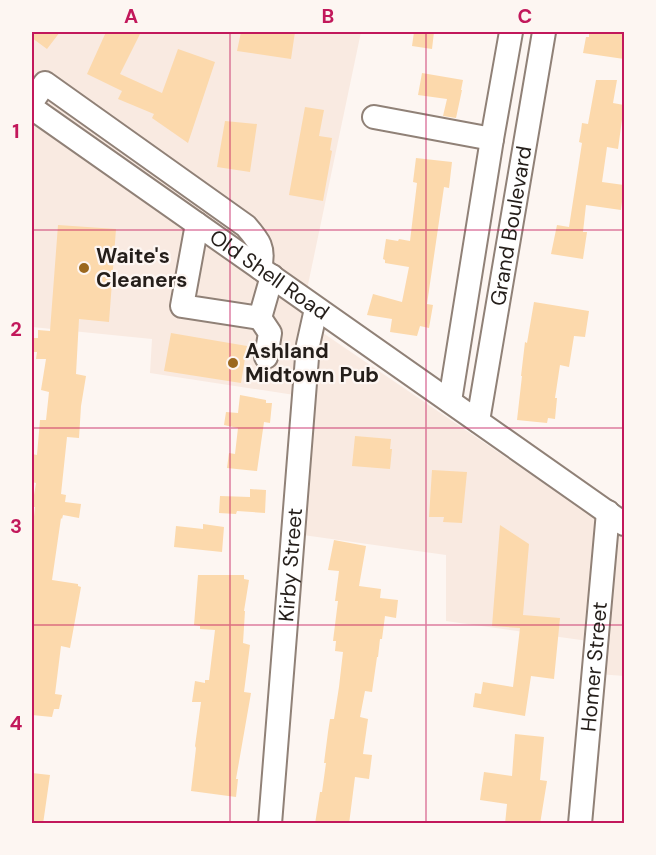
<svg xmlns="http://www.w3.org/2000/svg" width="656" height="855" viewBox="0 0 656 855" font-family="'DM Sans',sans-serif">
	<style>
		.built { fill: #f9eae1 }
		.building { fill: #fcd9ac }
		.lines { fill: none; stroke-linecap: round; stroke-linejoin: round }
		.minor-casing { stroke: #908177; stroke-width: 26 }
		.minor { stroke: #fff; stroke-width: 22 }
		.grid { fill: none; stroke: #c2185b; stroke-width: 1.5; stroke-opacity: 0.55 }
		.poi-dot { fill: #9b681e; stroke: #fdf6f2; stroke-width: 2 }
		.labels { text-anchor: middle; stroke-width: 4.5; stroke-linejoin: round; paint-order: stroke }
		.street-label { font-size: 21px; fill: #241e1a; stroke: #fdf6f2 }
		.poi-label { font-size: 21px; font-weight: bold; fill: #241e1a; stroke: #fdf6f2; text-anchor: start }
		.neatline { fill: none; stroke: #c2185b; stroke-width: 2 }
		.grid-label { font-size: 20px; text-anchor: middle; font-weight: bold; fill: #c2185b }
	</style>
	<rect width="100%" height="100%" fill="#fdf6f2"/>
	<!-- built -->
	<path class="built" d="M32,32H361L301,318L624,538V676L585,673L588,641L446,621V555L303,535L314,398L150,373L152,339L32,327Z"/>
	<!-- building -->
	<path class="building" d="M32,32H60L47,49L32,38Z
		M106,32H141L120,74L162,93L178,49L215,62L188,143L152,118L154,114L118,99L122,91L87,74Z
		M241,32H295L291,59L237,51Z
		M414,32H434L432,49L412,46Z
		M589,32H624V59L583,53L586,37H589Z
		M422,73L463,80L461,90H462L456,118L443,116L447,99L418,95Z
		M596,80H617L613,103L624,105L618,149L607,147L602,182L624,185L621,210L586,205L583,232H587L583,259L551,254L557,225L569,227L582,143L579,142L581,131L582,123L588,124Z
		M305,107L324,110L319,136L332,138L330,150L332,151L323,201L289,195Z
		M225,121L257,124L250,172L217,167Z
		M416,158L452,162L449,188L444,187L427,304L433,305L429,328L420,326L417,336L390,332L392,319L367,315L373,294L402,302L409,267L385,263V260L383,259L386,239L398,241L399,239L410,241L417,183L413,182Z
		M58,225L116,229L109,322L79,319L76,374L86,376L81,406L79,438L67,437L61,494L66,495L65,502L81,504L79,518L63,515L62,519L61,518L52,580L78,584V586L81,587L70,648L61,646L55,694L62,695L59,709H54L52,717L32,715V536L35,507H32L36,483L32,482V454L37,455L40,420H46L49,392L41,390L46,359H36L37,352H32V338H38V330L50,331Z
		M534,302L589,311L585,337L574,336L569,367L560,365L555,398H557L555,419L548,418L547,423L517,420L522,376H521L525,342L527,343Z
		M171,333L247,346L241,383L164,371Z
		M240,395L266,400V403H272L270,423L264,422L257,471L227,468L229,453L235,454L238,428L224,425L226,412L238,413Z
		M355,436L391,439L390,449H392L390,469L352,466Z
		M432,470L467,472L462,523L443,522L444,517H429Z
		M250,489L266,490L265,513L237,511L236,514L219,513L220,496L250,497Z
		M203,524L224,527L222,552L174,547L176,526L203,529Z
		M500,525L529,544L523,615L560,618L554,679L531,676L525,716L473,707L475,693L481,694L483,682L513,687L520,628L492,626Z
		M334,540L366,546L359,586L381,589L380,598L398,600L396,618L385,616L382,639H380L378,657H377L372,692L365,691L360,717L368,719L363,754L372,755L369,779L355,777L349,824H315L320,792H322L326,763H324L328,732L330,719H334L339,687L343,652L335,651L336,641H333L338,601H335L339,571L328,570Z
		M198,575H244V579L249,580L244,611H245L243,643L250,645L244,692L251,693L236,779H238L236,797L191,791L196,748L195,746L201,702H192L195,681L205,683V680H209L215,630L200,629V626L194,625Z
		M515,734L544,737L540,780L547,781L540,824H505L507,804L480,800L484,772L512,776Z
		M32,773L50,775L43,824H32Z"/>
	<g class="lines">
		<defs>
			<g id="minor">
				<path d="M32,102L45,83L246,226C259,241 265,248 260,268"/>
				<path id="s1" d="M32,108L624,524"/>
				<path d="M374,117L492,139"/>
				<path d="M197,224L182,306L260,318L272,276"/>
				<path d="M260,318L270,333L266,357"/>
				<path d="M450,401L492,139L511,32"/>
				<path id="s2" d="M478,421L544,32"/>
				<path id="s3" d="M270,824L308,345L316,309"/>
				<path id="s4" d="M580,824L608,512"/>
			</g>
		</defs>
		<!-- minor casing -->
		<use href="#minor" class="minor-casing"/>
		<!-- minor -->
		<use href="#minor" class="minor"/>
	</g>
	<!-- grid -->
	<path class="grid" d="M230,32V824M426,32V824M32,230H624M32,428H624M32,625H624"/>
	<!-- markers -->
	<g class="poi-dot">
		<circle cx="84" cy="268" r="6"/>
		<circle cx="233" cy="363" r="6"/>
	</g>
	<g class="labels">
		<!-- street labels -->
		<g class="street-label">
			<text dy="7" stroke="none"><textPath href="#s2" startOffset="198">Grand Boulevard</textPath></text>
			<text dy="7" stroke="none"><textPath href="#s1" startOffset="290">Old Shell Road</textPath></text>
			<text dy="7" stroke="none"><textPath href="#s3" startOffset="260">Kirby Street</textPath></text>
			<text dy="7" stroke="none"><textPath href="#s4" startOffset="158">Homer Street</textPath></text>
		</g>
		<!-- poi labels -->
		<g class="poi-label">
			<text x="96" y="263">Waite's<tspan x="96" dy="24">Cleaners</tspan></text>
			<text x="245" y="358">Ashland<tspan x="245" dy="24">Midtown Pub</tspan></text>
		</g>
	</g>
	<!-- border -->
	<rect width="656" height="855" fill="none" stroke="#fdf6f2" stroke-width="66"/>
	<rect x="33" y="33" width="590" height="789" class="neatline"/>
	<g class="grid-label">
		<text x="131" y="23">A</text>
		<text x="328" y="23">B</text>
		<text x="525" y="23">C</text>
		<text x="16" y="138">1</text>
		<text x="16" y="336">2</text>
		<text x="16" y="533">3</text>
		<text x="16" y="730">4</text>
	</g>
</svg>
